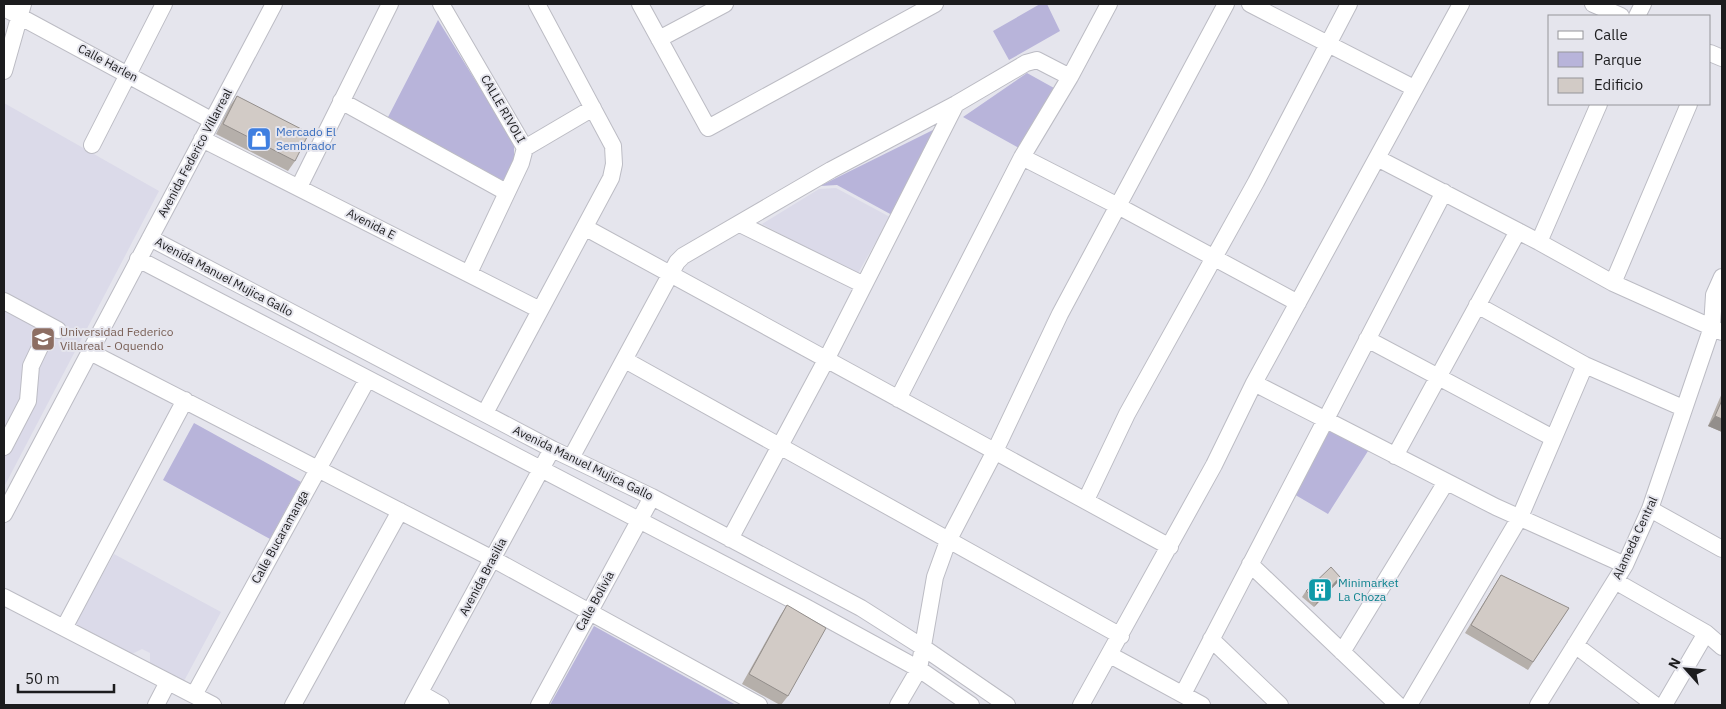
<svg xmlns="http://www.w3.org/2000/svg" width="1726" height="709" viewBox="0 0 1726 709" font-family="'IBM Plex Sans',sans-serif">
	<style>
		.built { fill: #dbdae9 }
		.green { fill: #b8b4da }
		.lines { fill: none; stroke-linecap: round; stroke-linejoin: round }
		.minor-casing { stroke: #bcbcc4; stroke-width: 18 }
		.minor { stroke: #fff; stroke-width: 16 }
		.wall { fill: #b5afaa }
		.shaded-wall { fill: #938e8b }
		.building { fill: #d2cbc6; stroke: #938e8b }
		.labels { text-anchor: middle; stroke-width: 4; stroke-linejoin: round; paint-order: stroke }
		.street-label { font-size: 12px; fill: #1c1c1e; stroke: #e5e5ed }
		.shop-label { font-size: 12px; fill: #366cbe; stroke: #e5e5ed; text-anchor: start }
		.education-label { font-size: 12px; fill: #785e54; stroke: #e5e5ed; text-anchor: start }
		.culture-label { font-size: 12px; fill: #0d838f; stroke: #e5e5ed; text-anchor: start }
	</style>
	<rect width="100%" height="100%" fill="#e5e5ed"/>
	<!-- built -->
	<path class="built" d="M4,103L159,191L4,487Z
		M836,188L890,217L857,275L762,224L819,189Z
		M114,554L221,612L184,681L150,664V653L142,649L132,654L75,624Z"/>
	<!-- green -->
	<path class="green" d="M1040,4H1047L1060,31L1009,60L993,31Z
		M438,20L514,143V161L503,183L387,119Z
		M1027,73L1054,88L1019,148L963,117Z
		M939,127L892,215L837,185L820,186Z
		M194,423L301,482L270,539L163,480Z
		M1326,427L1368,451L1328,514L1292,493Z
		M594,626L736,705H550Z"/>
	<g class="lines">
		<defs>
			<path id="minor" d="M441,4L525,148L521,163L469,273
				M640,4L708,128L935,4
				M1250,4L1414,88
				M1593,4L1621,16
				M4,8L211,120
				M1637,16L1643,4
				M659,39L725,4
				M1710,53L1722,58
				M4,71L23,4
				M341,101L506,192
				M202,139L540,310
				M92,145L164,4
				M525,148L593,108
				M1022,157L1118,206L1298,303
				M1377,158L1539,242L1613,283L1722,332
				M299,187L390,4
				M740,224L864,285
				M586,228L1170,547
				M150,238L552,449L652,497L861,608L924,648L1007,705
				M1539,242L1599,104
				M138,259L802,605L919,669L971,705
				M1613,283L1689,104
				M4,301L58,330
				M1477,305L1585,365L1683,408
				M1367,339L1553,438
				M90,352L493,559L759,705
				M625,360L1121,636
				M1254,383L1496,507L1625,565
				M898,399L1022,157L1070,77L1109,4
				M485,413L611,178L614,164L613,146L537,4
				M4,447L28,401L31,366L50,326
				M1395,456L1518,231
				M571,458L677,262L683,256L831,170L956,104L1026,63L1037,60L1070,77
				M1086,500L1127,414L1256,182L1349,4
				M1650,509L1722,549
				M4,514L274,4
				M730,539L826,360L956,104
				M1250,564L1398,705
				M1615,581L1706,633L1722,647
				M4,597L213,705
				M64,628L185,400
				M1211,639L1280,705
				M1575,645L1655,705
				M1342,652L1446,482
				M1110,655L1202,705
				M420,693L441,705
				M1183,694L1444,192
				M194,695L367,380
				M156,705L168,682
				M293,705L400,511
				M413,705L552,449
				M539,705L652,497
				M898,705L919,669L935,577L948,541L995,451L1060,314L1226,4
				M1081,705L1214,465L1254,383L1461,4
				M1409,705L1520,517L1585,365
				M1538,705L1625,565L1650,509L1712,327L1714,295L1722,277
				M1664,705L1706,633"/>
		</defs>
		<!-- minor casing -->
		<use href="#minor" class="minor-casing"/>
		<!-- minor -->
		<use href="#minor" class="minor"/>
	</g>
	<!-- wall -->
	<path class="wall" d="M237,96L295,161L288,171L216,134L230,106Z
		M1722,393V432L1708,426Z
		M1501,575L1569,608L1528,670L1465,633Z
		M1340,577L1337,583L1314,607L1302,597L1306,591Z
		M787,605L788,696L781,705H780L742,684L780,616Z"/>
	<!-- shaded-wall -->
	<path class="shaded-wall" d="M1715,416L1722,419V432L1708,426Z
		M1340,577L1337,583L1314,607L1317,602Z"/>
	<!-- building -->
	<path class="building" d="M237,96L309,133L295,161L223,124Z
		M1722,400V419L1715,416Z
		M1331,567L1340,577L1317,602L1306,591Z
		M1501,575L1569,608L1533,662L1471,625Z
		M787,605L826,628L788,696L749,674Z"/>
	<!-- icons -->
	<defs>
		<symbol id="shop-square" viewBox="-11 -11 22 22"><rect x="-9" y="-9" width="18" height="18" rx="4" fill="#3f7fe0" stroke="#e5e5ed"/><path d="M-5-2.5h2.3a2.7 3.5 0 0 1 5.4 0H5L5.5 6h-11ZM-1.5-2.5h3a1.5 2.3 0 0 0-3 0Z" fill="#fff"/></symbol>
		<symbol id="university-square" viewBox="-11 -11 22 22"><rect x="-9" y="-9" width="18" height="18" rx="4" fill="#8d6e63" stroke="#e5e5ed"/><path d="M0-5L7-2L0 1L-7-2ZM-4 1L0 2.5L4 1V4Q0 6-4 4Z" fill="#fff"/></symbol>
		<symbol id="building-square" viewBox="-11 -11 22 22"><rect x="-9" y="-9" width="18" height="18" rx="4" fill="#0f9aa8" stroke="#e5e5ed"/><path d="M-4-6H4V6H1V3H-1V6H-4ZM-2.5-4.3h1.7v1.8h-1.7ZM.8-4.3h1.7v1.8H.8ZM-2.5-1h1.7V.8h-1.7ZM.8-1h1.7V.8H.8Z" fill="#fff"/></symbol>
	</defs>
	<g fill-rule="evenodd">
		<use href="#shop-square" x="245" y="125" width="28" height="28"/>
		<use href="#university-square" x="29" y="325" width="28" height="28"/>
		<use href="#building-square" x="1306" y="576" width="28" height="28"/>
	</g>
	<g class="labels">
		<!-- street labels -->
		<g class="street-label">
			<text transform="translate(108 63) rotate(28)" y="4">Calle Harlen</text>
			<text transform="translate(503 109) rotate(60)" y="4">CALLE RIVOLI</text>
			<text transform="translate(195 153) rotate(-62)" y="4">Avenida Federico Villarreal</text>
			<text transform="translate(371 224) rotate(27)" y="4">Avenida E</text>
			<text transform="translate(224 277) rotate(28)" y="4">Avenida Manuel Mujica Gallo</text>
			<text transform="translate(583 463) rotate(26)" y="4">Avenida Manuel Mujica Gallo</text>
			<text transform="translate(280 537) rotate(-61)" y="4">Calle Bucaramanga</text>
			<text transform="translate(1635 538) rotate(-65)" y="4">Alameda Central</text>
			<text transform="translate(483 577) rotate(-62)" y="4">Avenida Brasilia</text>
			<text transform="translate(595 601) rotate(-61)" y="4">Calle Bolivia</text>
		</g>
		<!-- shop labels -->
		<g class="shop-label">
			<text x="276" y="136">Mercado El<tspan x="276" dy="14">Sembrador</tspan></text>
		</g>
		<!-- education labels -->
		<g class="education-label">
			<text x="60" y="336">Universidad Federico<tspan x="60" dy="14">Villareal - Oquendo</tspan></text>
		</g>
		<!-- culture labels -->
		<g class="culture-label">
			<text x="1338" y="587">Minimarket<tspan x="1338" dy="14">La Choza</tspan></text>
		</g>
	</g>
	<!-- border -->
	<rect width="1726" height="709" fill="none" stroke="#1c1c1e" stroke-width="10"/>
	<!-- legend -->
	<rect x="1548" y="15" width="162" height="90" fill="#e5e5ed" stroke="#95959a"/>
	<rect x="1558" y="31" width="25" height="8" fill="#ffffff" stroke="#95959a"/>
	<text x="1594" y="40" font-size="15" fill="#1c1c1e">Calle</text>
	<rect x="1558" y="52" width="25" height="15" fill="#b8b4da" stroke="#95959a"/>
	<text x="1594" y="65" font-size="15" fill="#1c1c1e">Parque</text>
	<rect x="1558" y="78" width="25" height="15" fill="#d2cbc6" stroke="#95959a"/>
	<text x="1594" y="90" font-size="15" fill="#1c1c1e">Edificio</text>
	<!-- north arrow -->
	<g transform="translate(1686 669) rotate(297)" stroke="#e5e5ed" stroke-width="4" paint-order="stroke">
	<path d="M0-4L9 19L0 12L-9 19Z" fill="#1c1c1e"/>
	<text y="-8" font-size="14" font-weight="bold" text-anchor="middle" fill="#1c1c1e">N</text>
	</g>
	<!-- scale -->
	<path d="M18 684v8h96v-8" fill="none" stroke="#1c1c1e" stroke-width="2.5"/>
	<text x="25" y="684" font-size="15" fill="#1c1c1e" stroke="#e5e5ed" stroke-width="4" paint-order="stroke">50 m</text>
</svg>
